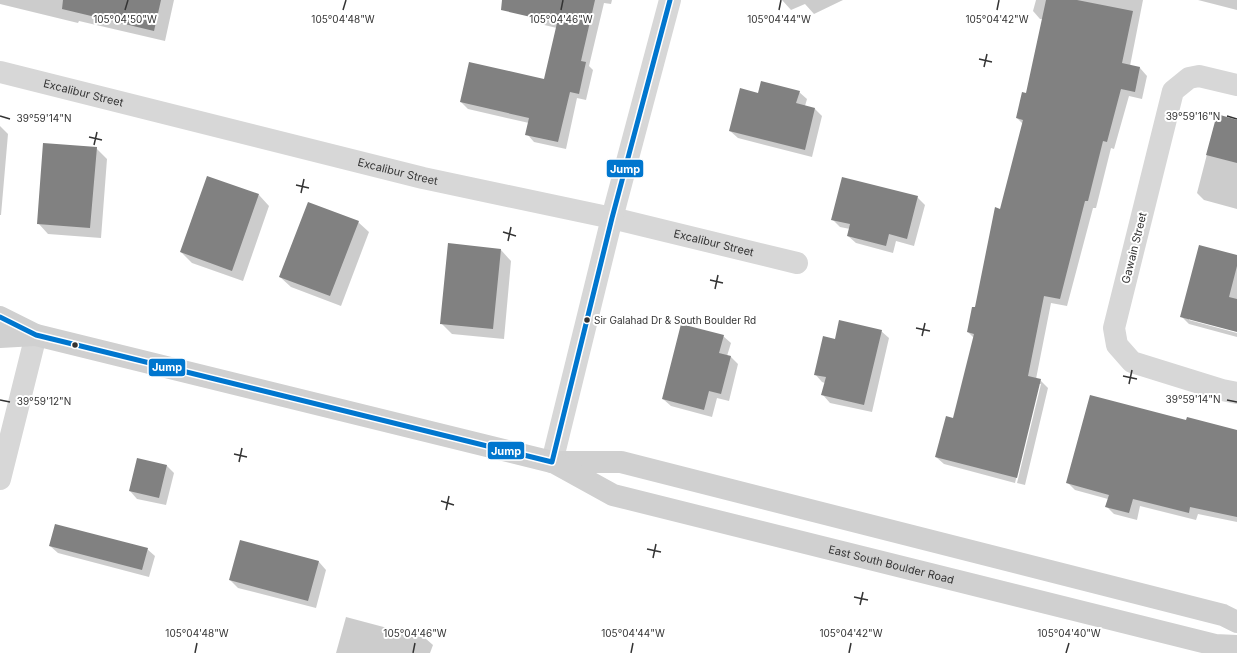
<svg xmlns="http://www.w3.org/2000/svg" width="1237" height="653" viewBox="0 0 1237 653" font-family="Inter,sans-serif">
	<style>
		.shadow { fill: #0003 }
		.building { fill: #818181 }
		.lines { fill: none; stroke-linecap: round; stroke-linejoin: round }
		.street { stroke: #d7d7d7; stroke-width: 22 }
		.secondary { stroke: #d0d0d0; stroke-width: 22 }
		.bus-1-casing { stroke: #fff; stroke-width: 8 }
		.bus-1 { stroke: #0076ce; stroke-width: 5 }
		.ticks { fill: none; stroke: #333; stroke-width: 1.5 }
		.bus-dot { fill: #333; stroke: #fff; stroke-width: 1.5 }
		.labels { text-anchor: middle; stroke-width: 4; stroke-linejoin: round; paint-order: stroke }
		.bus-label { font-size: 10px; fill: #333; stroke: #fff; text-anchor: start }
		.street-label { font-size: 11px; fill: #333; stroke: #fff }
		.ticks-label { font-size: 10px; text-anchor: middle; fill: #333; stroke: #fff; stroke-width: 4; stroke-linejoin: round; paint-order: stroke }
		.line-badge { stroke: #fff; stroke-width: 1.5 }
		.badge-label { font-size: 11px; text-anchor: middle; font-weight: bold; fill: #fff }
	</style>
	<rect width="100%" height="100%" fill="#fff"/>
	<!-- shadow -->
	<path class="shadow" d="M0,0H174L165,41L79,21L78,23L0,4Z
		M536,0H612L611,4L604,3L589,66L593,70L586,100L577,98L566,149L534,142L527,134L529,123L468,109L461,102L545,80L557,28L540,24L533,17Z
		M782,0H843L814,14L805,4L791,10Z
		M1036,0H1143L1130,66L1140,68L1147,76L1142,99L1129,96L1114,149L1111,148L1096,208H1093L1067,306L1051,303L1036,379L1040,380L1048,388L1025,485L1017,483L1041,384H1039L1015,483L944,464L936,457L954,420L974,338L968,332L976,309L1023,124L1017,118L1027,95L1043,19H1040L1033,11Z
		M1198,0H1237V10Z
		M799,92L807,99L805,106L815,109L822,116L812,157L738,138L730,131Z
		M0,126L8,134L1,215H0Z
		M1214,127L1237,133V209L1204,200L1197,193Z
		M96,148L107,159L101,238L48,234L38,223Z
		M259,195L269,206L243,281L192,263L181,252Z
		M917,197L925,205L914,246L896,241L893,253L856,243L848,236L850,229L840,227L832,219Z
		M358,222L369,232L341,306L291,287L280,277Z
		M501,250L511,261L504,339L452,334L441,323Z
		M1237,256V331L1189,318V320L1237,333V337L1189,324L1182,317Z
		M881,331L889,338L872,412L830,403L823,395L825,383L822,382L815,374L835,340Z
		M723,336L731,343L727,356L731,357L738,364L729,401L717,398L712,417L671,406L663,399Z
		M1237,440V522L1198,514L1196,520L1140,506L1137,520L1114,514L1106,506L1108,499L1075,490L1068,483Z
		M166,465L174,473L166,505L137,499L130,491Z
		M50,546L147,549L155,556L149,577L58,553Z
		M319,562L326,570L316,608L238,588L230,580Z
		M346,617L425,638L433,645L430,653H336Z"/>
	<!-- building -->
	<path class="building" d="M63,0H161L154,31L62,9Z
		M502,0H595L581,61L586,62L579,94L570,92L558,142L525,135L529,118L460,102L469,62L544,79L557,23L501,10Z
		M1046,0H1077L1133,11L1122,63L1140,67L1135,92L1121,89L1107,142L1103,141L1088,201H1085L1060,299L1044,296L1028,376L1041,379L1017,478L935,457L946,416L953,418L974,334L967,332L972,307H975L995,207L1000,209L1023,120L1016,118L1022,92L1026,93Z
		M761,81L800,91L796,103L815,108L805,150L729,131L740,88L758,93Z
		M1217,114L1237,120V163L1206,155Z
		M43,143L97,147L90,228L37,224Z
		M207,176L259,194L232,271L180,252Z
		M842,177L918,196L907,239L889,234L886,246L847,236L850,224L831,220Z
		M308,202L359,221L330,296L279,277Z
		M448,243L501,249L493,329L440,324Z
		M1199,245L1237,255V266L1229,297L1237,299V332L1180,317Z
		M839,320L882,330L864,405L821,395L826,377L814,375L823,336L835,339Z
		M681,324L724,335L719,353L731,356L721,394L709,391L704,410L662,399Z
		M1090,395L1186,420L1187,417L1237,430V517L1190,507L1189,513L1133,499L1129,513L1105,507L1109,495L1066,483Z
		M137,458L167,465L159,498L129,491Z
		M55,524L148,548L142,570L49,546Z
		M240,540L319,561L308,601L229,580Z"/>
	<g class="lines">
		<!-- street -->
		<g class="street">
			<path id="s1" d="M0,72L423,178L612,218L797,263"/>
			<path d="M1237,85L1199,76L1189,78L1173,91L1114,328L1117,345L1132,362L1222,390L1237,393"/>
			<path d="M552,462L612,218L670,0"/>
			<path d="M0,479L36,335"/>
		</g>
		<!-- secondary -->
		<g class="secondary">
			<path d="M0,317L36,335L552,462H621L1223,615L1237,622"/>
			<path d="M0,337L35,335"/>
			<path id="s2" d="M555,463L613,495L1215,645L1237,646"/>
		</g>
		<defs>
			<path id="bus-1" d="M0,317L36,335L552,462L612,218L670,0"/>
		</defs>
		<!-- bus-1 casing -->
		<use href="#bus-1" class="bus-1-casing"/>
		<!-- bus-1 -->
		<use href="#bus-1" class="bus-1"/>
	</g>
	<!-- ticks -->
	<path class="ticks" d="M125,10L128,0M343,10L346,0M561,10L563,0M779,10L781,0M997,10L999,0M979,59L992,62M984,67L987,54M0,116L10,119M1227,116L1237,119M89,137L102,140M94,145L97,132M296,185L309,188M301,193L304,179M503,232L516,236M508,241L511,227M710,280L723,283M715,289L718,275M916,328L930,331M922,336L925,323M1123,376L1137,379M1129,384L1132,370M0,400L10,402M1227,400L1237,402M234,454L247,457M239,462L242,448M441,501L454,505M446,510L449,496M647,549L661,552M653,558L656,544M854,597L868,600M860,605L863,592M195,653L197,643M413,653L415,643M631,653L633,643M849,653L851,643M1066,653L1069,643"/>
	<!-- markers -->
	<g class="bus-dot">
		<circle cx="587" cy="320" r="3.5"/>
		<circle cx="75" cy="345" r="3.5"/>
	</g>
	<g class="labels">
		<!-- bus labels -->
		<g class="bus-label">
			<text x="594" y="324">Sir Galahad Dr &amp; South Boulder Rd</text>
		</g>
		<!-- street labels -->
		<g class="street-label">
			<text dy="4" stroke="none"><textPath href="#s1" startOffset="86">Excalibur Street</textPath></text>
			<text dy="4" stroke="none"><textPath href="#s1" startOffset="410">Excalibur Street</textPath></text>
			<text dy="4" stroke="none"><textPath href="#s1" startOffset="734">Excalibur Street</textPath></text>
			<text transform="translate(1134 248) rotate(-76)" y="4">Gawain Street</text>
			<text dy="4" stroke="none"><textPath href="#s2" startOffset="353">East South Boulder Road</textPath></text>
		</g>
	</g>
	<g class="ticks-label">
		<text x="343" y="23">105°04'48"W</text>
		<text x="561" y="23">105°04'46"W</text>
		<text x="779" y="23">105°04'44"W</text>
		<text x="997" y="23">105°04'42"W</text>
		<text x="125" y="23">105°04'50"W</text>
		<text x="1193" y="120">39°59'16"N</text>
		<text x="44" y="122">39°59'14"N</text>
		<text x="1193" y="403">39°59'14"N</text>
		<text x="44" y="405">39°59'12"N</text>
		<text x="197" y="637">105°04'48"W</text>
		<text x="415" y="637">105°04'46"W</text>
		<text x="633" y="637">105°04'44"W</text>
		<text x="851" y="637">105°04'42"W</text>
		<text x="1069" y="637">105°04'40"W</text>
	</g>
	<g class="line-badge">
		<rect x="606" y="159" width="38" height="19" rx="4" fill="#0076ce"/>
		<rect x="148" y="358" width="38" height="19" rx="4" fill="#0076ce"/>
		<rect x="487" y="441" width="38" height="19" rx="4" fill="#0076ce"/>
	</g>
	<g class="badge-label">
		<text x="625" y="173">Jump</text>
		<text x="167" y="371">Jump</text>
		<text x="506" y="455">Jump</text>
	</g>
</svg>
